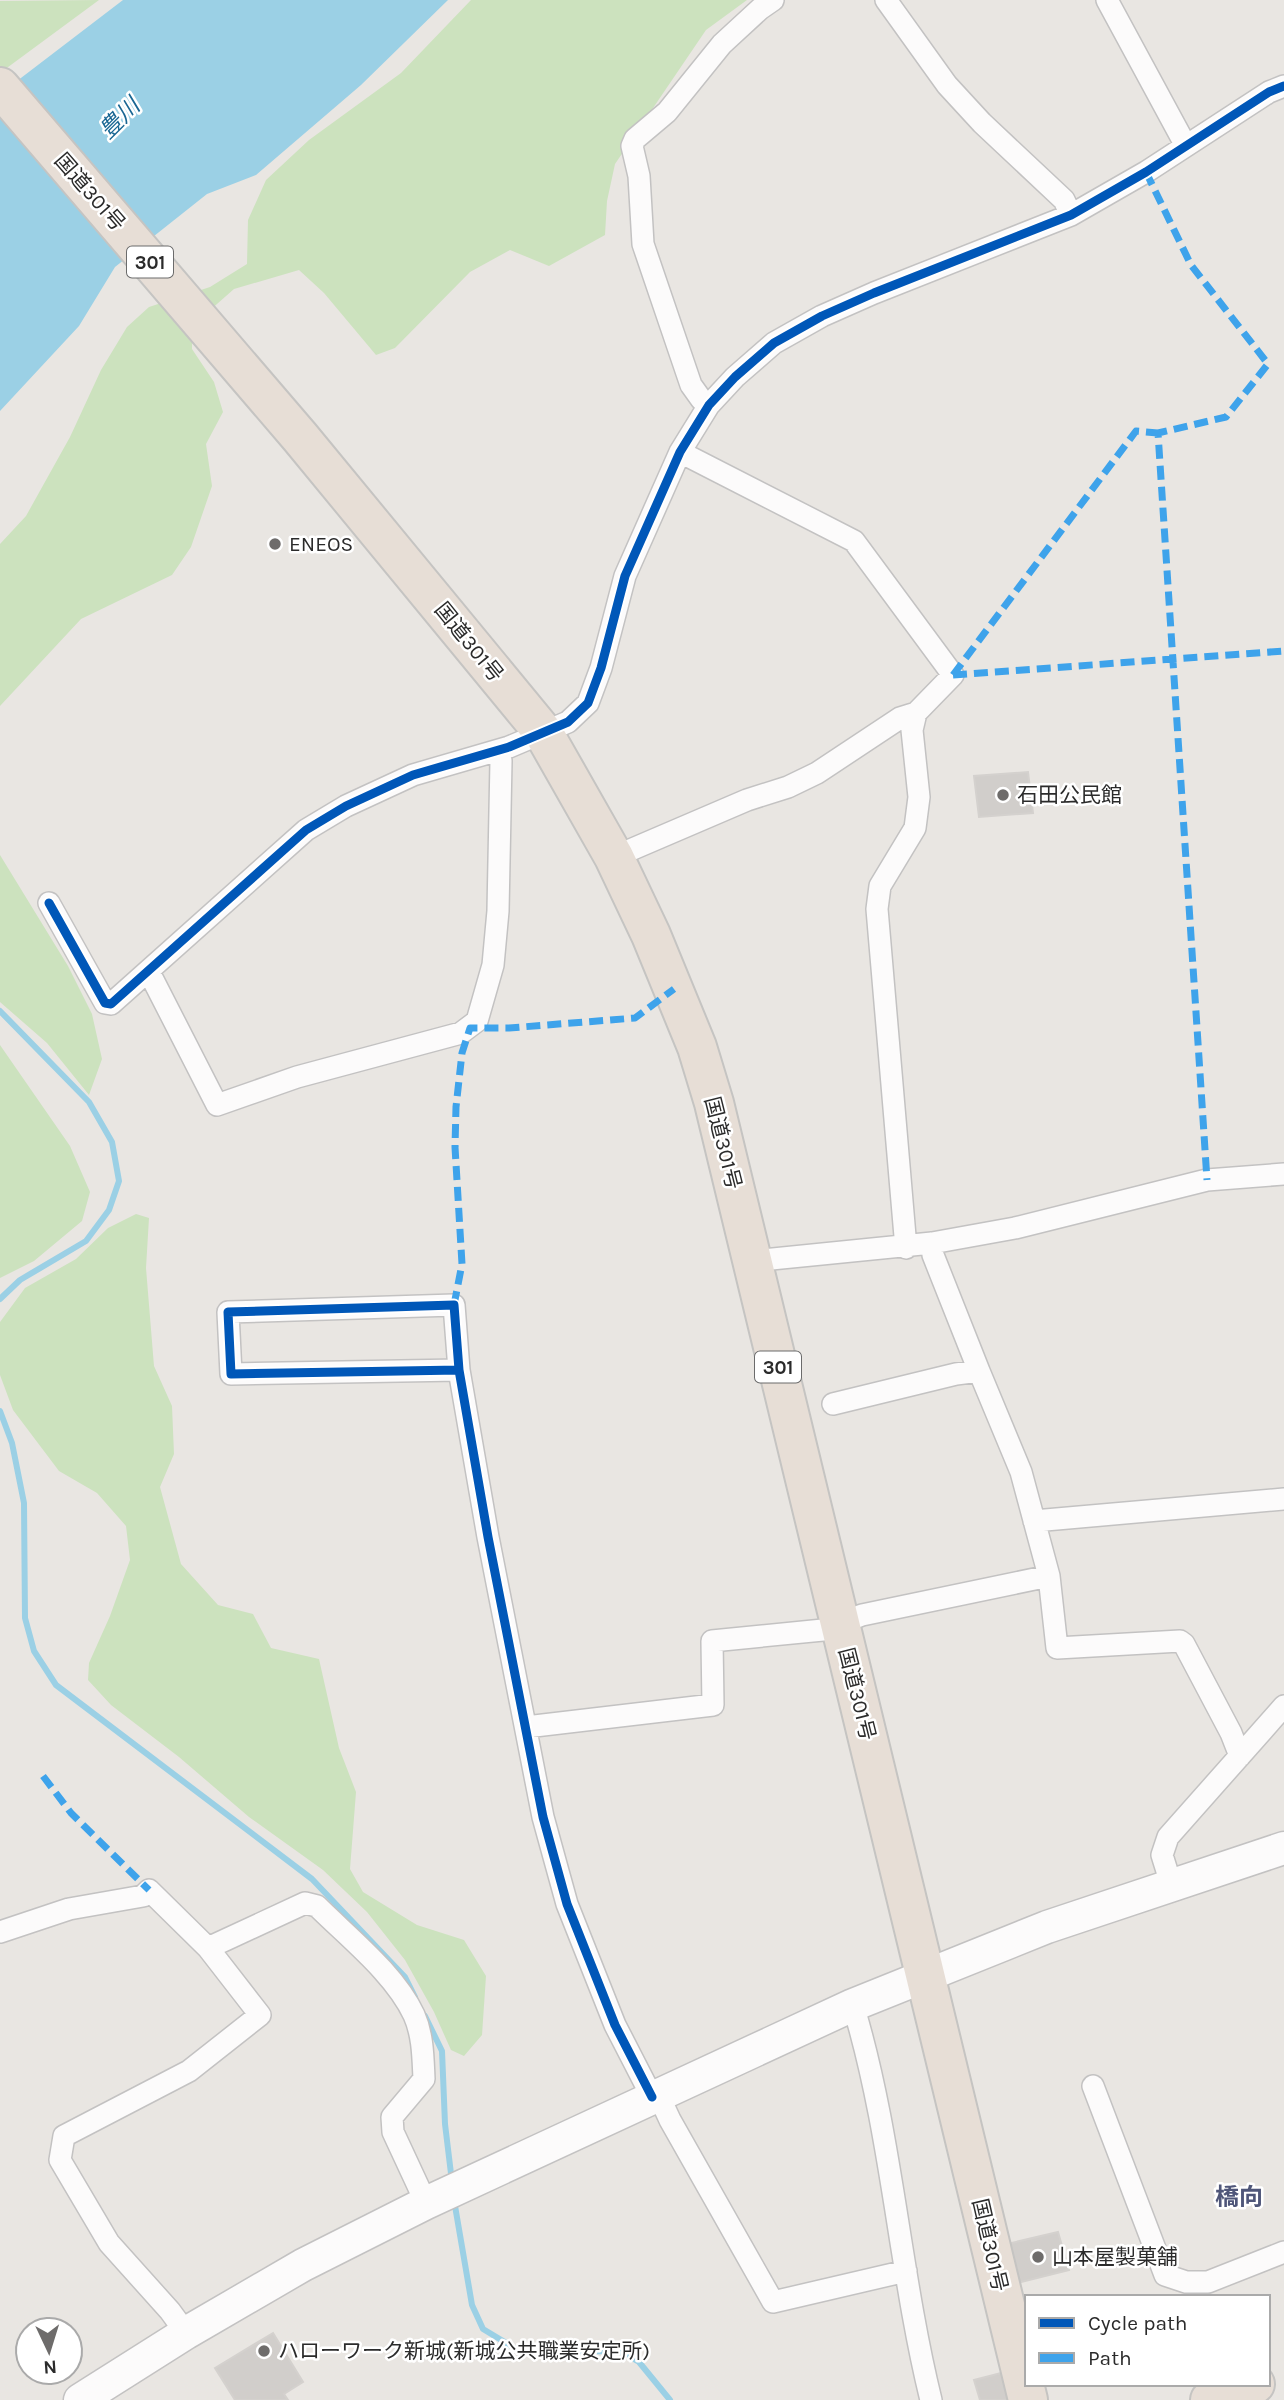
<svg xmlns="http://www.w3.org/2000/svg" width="1284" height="2400" viewBox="0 0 1284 2400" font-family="Karla,'Noto Sans JP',sans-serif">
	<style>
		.green { fill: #cce2be }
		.water { fill: #9bd0e5 }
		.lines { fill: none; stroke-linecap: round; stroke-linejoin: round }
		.stream { stroke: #9bd0e5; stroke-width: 6 }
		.building { fill: #d1cecb; stroke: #d4d1ce; stroke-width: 2 }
		.street-casing { stroke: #c3c2c2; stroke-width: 24 }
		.secondary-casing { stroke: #c3c2c2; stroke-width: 35 }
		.highway-casing { stroke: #c5c4c2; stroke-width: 42 }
		.street { stroke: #fcfbfb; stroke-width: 21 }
		.secondary { stroke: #fcfbfb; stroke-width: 32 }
		.highway { stroke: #e7ded6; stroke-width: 38 }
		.quiet { stroke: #3ea3eb; stroke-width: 7; stroke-dasharray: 14 7; stroke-linecap: butt }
		.cycleway-casing { stroke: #fff; stroke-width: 13 }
		.cycleway { stroke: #0057b8; stroke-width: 9 }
		.poi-dot { fill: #6e6c6b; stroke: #fff; stroke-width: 2.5 }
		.labels { text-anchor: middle; stroke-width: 5; stroke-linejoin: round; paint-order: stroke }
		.shield { fill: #fff; stroke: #6b6b6b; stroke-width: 2 }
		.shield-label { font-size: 19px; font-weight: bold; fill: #2b2b2b }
		.street-label { font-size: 21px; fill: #2b2b2b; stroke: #fff }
		.poi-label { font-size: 21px; fill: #2b2b2b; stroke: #fff; text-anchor: start }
		.water-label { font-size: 23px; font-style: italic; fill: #186693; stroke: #fff }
		.quarter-label { font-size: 24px; font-weight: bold; fill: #4f5679; stroke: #fff }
	</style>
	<rect width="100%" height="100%" fill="#e9e6e2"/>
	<!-- green -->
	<path class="green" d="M99,0L0,73V1Z
		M471,0H747L706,30L615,164L607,201L605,235L549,266L510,250L470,272L395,348L376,355L324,293L299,270L234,289L192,326V349L214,382L223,412L206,444L212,486L191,547L172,575L81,619L0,706V544L26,516L70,437L101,370L127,327L149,307L210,287L247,264L248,220L266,180L309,140L401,73Z
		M0,855L68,966L92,1014L102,1059L89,1095L47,1043L0,1002Z
		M0,1045L70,1146L90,1192L82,1221L34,1261L0,1278Z
		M136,1214L149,1218L146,1268L154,1366L172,1406L174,1454L160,1487L181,1564L218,1605L253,1614L271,1648L319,1659L339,1748L356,1792L350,1869L363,1892L417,1925L464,1940L486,1976L482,2035L464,2056L451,2050L434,2012L405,1960L367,1912L323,1870L249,1817L179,1757L111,1705L88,1680L89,1663L110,1616L130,1560L126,1526L97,1493L59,1471L13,1410L0,1375V1322L25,1288L76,1259L108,1228Z"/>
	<!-- water -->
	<path class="water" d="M123,0H448L361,85L256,175L207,194L115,267L79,326L0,411V94Z"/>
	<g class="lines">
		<!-- stream -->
		<path class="stream" d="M0,1011L89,1102L112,1142L119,1181L109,1210L86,1241L20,1280L0,1299
			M0,1411L12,1443L24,1503L25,1618L34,1651L56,1685L312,1879L405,1977L415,1997
			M425,2016L442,2051L445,2124L452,2182
			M454,2200L472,2305L483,2329L521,2352L620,2351L639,2362L670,2400"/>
	</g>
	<!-- building -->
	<path class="building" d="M1028,772L1033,813L979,817L974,776Z
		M1058,2232L1069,2270L1017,2283L1007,2244Z
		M273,2333L303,2382L284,2394L288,2400H235L215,2368Z
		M1009,2371L1017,2400H980L974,2380Z"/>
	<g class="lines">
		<defs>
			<path id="street" d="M886,0L947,85L982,123L1064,200L1071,215
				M1107,0L1186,146
				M709,405L701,399L691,385L643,244L639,176L632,146L635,139L667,112L722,44L760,9L773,0
				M614,857L747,800L788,787L817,773L900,718L916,713L953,675L854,541L680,452
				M49,903L105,1003L111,1004L306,830L346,806L413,775L509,747L568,722L588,703L601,668L625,576L680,452L709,405L735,377L774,343L822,316L874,293L1071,215L1146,172L1269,92L1284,86
				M149,972L217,1105L297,1077L461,1033L477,1021L493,965L498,911L501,761L499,750
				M906,1248L877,909L880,886L915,828L919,797L912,730L916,713
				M752,1261L932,1243L1015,1228L1207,1180L1284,1174
				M459,1370L231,1374L228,1312L454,1305L459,1370L488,1537L543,1817L567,1904L615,2025L652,2097
				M979,1371L1021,1472L1049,1576L1057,1648L1180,1641L1184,1644L1231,1733L1240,1756
				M833,1404L956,1374L979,1371L933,1255L932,1243
				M1034,1521L1284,1499
				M526,1727L713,1705L712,1641L823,1630L862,1615L1049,1576
				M1171,1884L1162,1855L1168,1837L1284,1706
				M0,1932L69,1909L143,1896L149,1890L208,1948L260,2015L189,2071L64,2136L60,2160L109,2243L170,2311L186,2333
				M208,1948L305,1903L317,1906C349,1938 395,1974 414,2015C423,2035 423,2058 424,2079L392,2117L393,2132L426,2203
				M853,2005C892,2134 899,2270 931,2400
				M1093,2086L1165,2275L1186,2282H1208L1284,2252
				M658,2094L670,2120L773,2302L906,2271"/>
			<path id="secondary" d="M80,2400L186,2333L303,2265L426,2203L853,2005L1047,1927L1284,1848"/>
			<path id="highway" d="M0,87L300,437L543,732L614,857L651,935L697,1047L714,1103L1028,2400
				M1210,2400L1255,2384"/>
		</defs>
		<!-- street casing -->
		<use href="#street" class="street-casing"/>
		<!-- secondary casing -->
		<use href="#secondary" class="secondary-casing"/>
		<!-- highway casing -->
		<use href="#highway" class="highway-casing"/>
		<!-- street -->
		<use href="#street" class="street"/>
		<!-- secondary -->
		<use href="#secondary" class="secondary"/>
		<!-- highway -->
		<use href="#highway" class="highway"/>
		<!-- quiet -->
		<path class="quiet" d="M1146,172L1191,265L1268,364L1226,417L1158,433L1207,1180
			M953,675L1284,651
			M953,675L1136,431L1158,433
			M454,1305L462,1264L455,1147L456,1107L462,1053L470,1028H509L635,1018L674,989
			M43,1776L71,1813L149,1890"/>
		<defs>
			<path id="cycleway" d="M49,903L105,1003L111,1004L306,830L346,806L413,775L509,747L568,722L588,703L601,668L625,576L680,452L709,405L735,377L774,343L822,316L874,293L1071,215L1146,172L1269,92L1284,86
				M459,1370L231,1374L228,1312L454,1305L459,1370L488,1537L543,1817L567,1904L615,2025L652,2097"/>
		</defs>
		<!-- cycleway casing -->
		<use href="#cycleway" class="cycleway-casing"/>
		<!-- cycleway -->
		<use href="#cycleway" class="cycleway"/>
	</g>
	<!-- markers -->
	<g class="poi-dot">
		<circle cx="275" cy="544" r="7"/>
		<circle cx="1003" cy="795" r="7"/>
		<circle cx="1038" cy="2257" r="7"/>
		<circle cx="264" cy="2351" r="7"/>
	</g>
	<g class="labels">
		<!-- shield labels -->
		<g class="shield">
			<rect x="127" y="246.5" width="46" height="31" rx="5"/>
			<rect x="755" y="1351.5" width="46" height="31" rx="5"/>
		</g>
		<g class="shield-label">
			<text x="150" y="269">301</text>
			<text x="778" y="1374">301</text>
		</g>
		<!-- street labels -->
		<g class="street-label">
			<text transform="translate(90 192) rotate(49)" y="7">国道301号</text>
			<text transform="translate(469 642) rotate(51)" y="7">国道301号</text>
			<text transform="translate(723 1143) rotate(76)" y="7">国道301号</text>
			<text transform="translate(857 1694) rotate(76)" y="7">国道301号</text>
			<text transform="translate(990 2245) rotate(77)" y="7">国道301号</text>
		</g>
		<!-- poi labels -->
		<g class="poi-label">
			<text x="289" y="551">ENEOS</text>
			<text x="1017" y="802">石田公民館</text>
			<text x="1052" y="2264">山本屋製菓舗</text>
			<text x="278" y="2358">ハローワーク新城(新城公共職業安定所)</text>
		</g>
		<!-- water labels -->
		<g class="water-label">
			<text transform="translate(119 118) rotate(-45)" y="8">豊川</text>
		</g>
		<!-- quarter labels -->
		<g class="quarter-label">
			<text x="1239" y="2205">橋向</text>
		</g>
	</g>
	<!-- legend -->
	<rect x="1025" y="2295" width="245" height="91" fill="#ffffff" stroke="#aaaaaa" stroke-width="2"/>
	<rect x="1039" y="2318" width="35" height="10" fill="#0057b8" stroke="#aaaaaa" stroke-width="2"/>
	<text x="1088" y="2330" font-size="21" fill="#2b2b2b">Cycle path</text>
	<rect x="1039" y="2353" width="35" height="10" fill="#3ea3eb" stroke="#aaaaaa" stroke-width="2"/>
	<text x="1088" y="2365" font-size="21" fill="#2b2b2b">Path</text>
	<!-- north arrow -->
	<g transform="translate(49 2351) rotate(176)"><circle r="33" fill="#ffffff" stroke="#aaaaaa" stroke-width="2"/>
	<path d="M0-5L12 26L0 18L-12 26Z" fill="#6e6c6b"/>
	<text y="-10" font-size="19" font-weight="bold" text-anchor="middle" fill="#2b2b2b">N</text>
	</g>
</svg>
